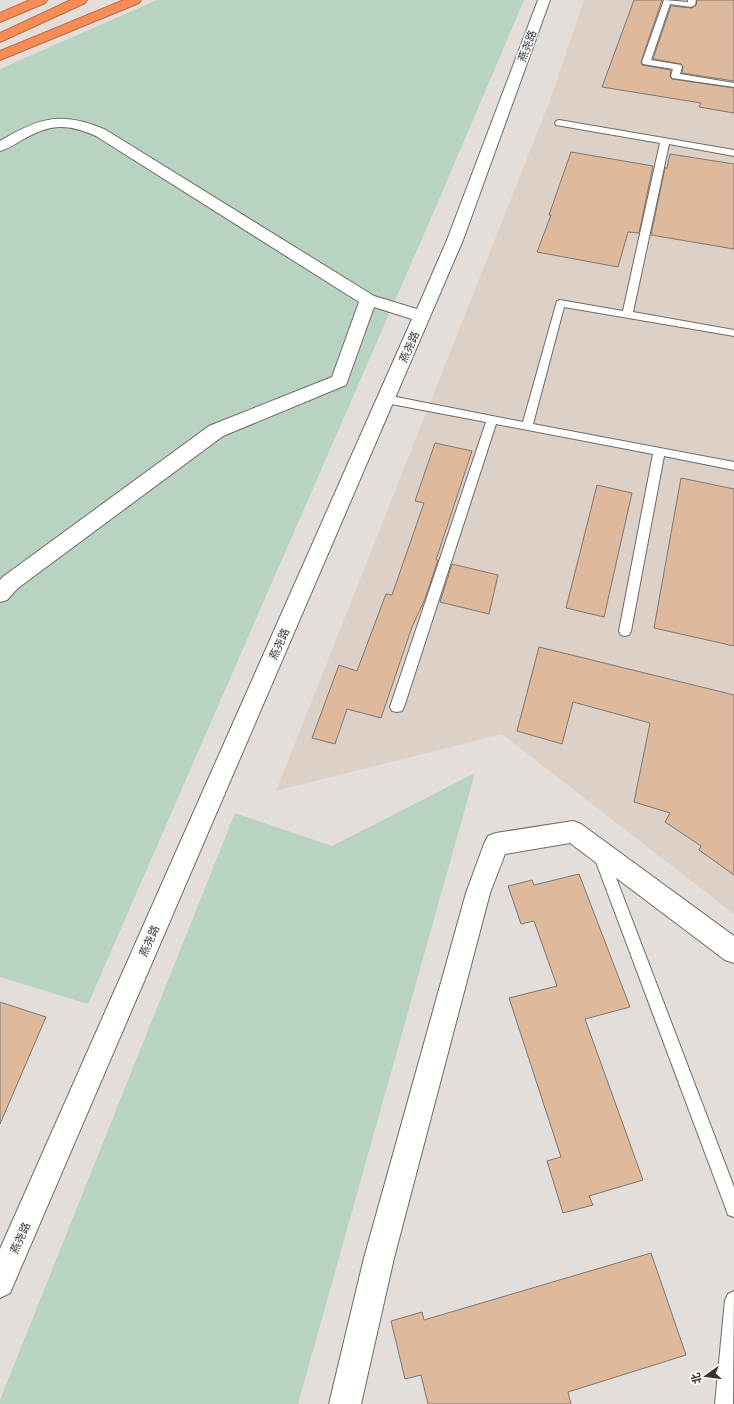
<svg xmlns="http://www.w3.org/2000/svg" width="734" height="1404" viewBox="0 0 734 1404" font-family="Mulish,'Noto Sans SC',sans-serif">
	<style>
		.built { fill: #ddd1c7 }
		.green { fill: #b8d3c2 }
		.building { fill: #deb99c; stroke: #7d7874 }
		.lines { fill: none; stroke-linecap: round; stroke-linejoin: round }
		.lane-casing { stroke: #6f6a66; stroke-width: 2 }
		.street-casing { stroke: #6f6a66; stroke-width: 2 }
		.highway-casing { stroke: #b46d49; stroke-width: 2 }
		.lane { fill: #fff; fill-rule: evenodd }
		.street { fill: #fff; fill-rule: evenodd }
		.highway { fill: #f88c56; fill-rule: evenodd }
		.labels { text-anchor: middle; stroke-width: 3; stroke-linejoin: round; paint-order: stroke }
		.street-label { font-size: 11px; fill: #363432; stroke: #fff }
	</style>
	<rect width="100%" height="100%" fill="#e4deda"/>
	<!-- built -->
	<path class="built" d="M584,0H734V914L502,734L276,791L549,103Z"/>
	<!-- green -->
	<path class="green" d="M157,0H524L438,202L88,1004L0,977V69Z
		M475,773L298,1404H0V1400L235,813L332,846Z"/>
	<!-- building -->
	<path class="building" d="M634,0H662L641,62L642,65L671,70L670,76L672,79L734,88V113L699,107L701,103L602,87Z
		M697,0H734V81L682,73L683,67L681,64L653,59L671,6L692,8L696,5Z
		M571,152L653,166L639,233L628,232L618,267L537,252L551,215H549Z
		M670,154L734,164V249L651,235L665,168H667Z
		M435,443L472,451L436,560H438L425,599L412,627L381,718L347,709L335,744L312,738L339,665L357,671L386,594L392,595L424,503L415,501Z
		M681,478L734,489V646L654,628Z
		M597,485L632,493L604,617L566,608Z
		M452,564L498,575L489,614L440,602Z
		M539,647L734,695V875L699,850L701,846L665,822L670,813L634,802L650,723L573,702L562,744L517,731Z
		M579,874L630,1007L585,1019L643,1180L589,1196L593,1205L563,1213L547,1161L561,1157L509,998L557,986L534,921L521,924L508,886L532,880L534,885Z
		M0,1002L46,1017L0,1124Z
		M651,1253L686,1355L568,1392L571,1404H428L421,1375L405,1379L391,1321L422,1312L424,1320Z"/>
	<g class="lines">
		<defs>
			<path id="lane" d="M664,0L688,2V0H696L695,5L691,7L670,4L651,60L681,65L682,67L680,74L734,83V87L672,78L671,76L673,69L643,64L642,62Z
				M559,120L734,150V156L669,144L633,312L734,330V336L564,307L533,424L734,462V470L664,456L631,631L629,635L625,636L621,635L619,631L653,454L496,424L404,707L402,711L397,712L392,711L390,707L486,422L386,403L382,402L381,399L382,396L386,395L523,422L557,301L560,300L623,311L660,143L556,125L555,123L556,121Z
				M600,848L605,849L607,854L734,1187V1217L728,1215L726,1209L593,854L595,849Z
				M734,1291L733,1404H715L725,1300L728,1294Z"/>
			<path id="street" d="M538,0H550L463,240L10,1293L0,1298V1249L412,319L374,307L346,385L223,436L18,588L7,600L0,602V580L4,576L209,426L332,377L359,302L96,136C66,123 50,124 22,140C15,144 8,149 0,151V141C40,117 62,111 106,130L374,296L417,309L447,240Z
				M573,821L581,824L734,936V963L725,960L570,843L505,854L490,893L394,1258L361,1404H329L364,1258L466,893L484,844L488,836L496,833Z"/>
			<path id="highway" d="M30,0H47L45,3L0,22V13Z
				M71,0H87L85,3L0,42V33Z
				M124,0H141L139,3L0,60V51Z"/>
		</defs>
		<!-- lane casing -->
		<use href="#lane" class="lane-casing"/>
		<!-- street casing -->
		<use href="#street" class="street-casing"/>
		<!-- highway casing -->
		<use href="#highway" class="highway-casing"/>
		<!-- lane -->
		<use href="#lane" class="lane"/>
		<!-- street -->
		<use href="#street" class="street"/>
		<!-- highway -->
		<use href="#highway" class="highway"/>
	</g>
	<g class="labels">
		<!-- street labels -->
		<g class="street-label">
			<text transform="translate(527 46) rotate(-70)" y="4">燕尧路</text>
			<text transform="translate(409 347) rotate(-66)" y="4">燕尧路</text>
			<text transform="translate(279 644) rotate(-66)" y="4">燕尧路</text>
			<text transform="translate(149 941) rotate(-66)" y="4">燕尧路</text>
			<text transform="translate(20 1238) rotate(-66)" y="4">燕尧路</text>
		</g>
	</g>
	<!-- north arrow -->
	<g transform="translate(706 1376) rotate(256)" stroke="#ffffff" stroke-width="3" paint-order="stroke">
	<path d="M0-3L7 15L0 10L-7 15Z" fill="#363432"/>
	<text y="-6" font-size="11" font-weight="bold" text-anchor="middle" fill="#363432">北</text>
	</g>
</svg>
